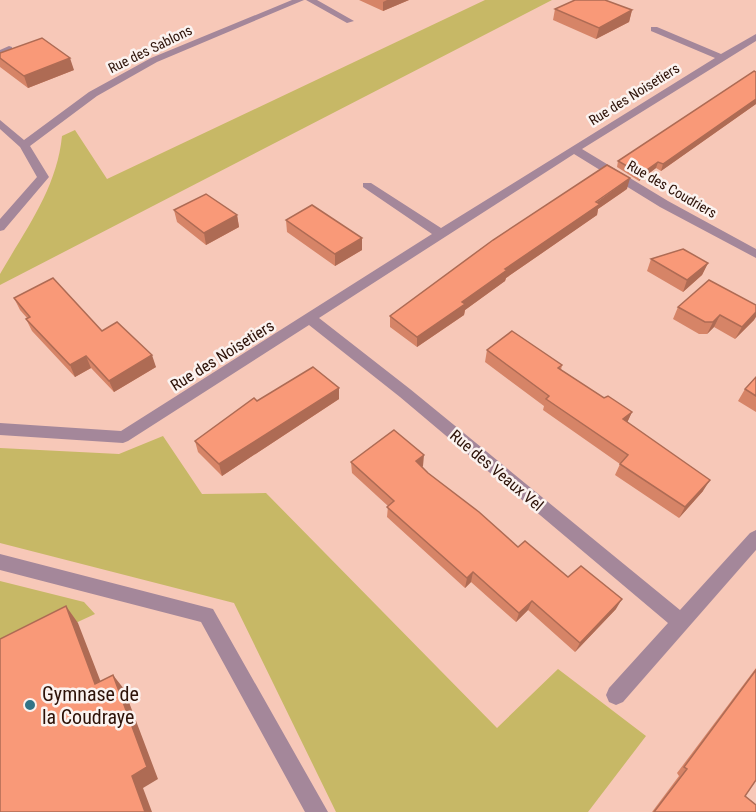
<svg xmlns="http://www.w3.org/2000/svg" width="756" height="812" viewBox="0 0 756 812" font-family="'Roboto Condensed',sans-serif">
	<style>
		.green { fill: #c7b866 }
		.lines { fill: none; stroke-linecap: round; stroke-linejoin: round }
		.service { fill: #a4879a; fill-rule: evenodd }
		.minor { fill: #a4879a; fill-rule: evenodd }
		.wall { fill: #d68467 }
		.shaded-wall { fill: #ae6b54 }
		.building { fill: #f99978; stroke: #ae6b54; stroke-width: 1.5 }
		.poi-dot { fill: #337487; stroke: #fbf3f0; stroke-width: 2 }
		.labels { text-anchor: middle; stroke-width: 5; stroke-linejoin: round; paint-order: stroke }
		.far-street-label { font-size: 14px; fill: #2d1208; stroke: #fbf3f0 }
		.street-label { font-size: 16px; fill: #2d1208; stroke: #fbf3f0 }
		.near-poi-label { font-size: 20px; fill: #2d1208; stroke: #fbf3f0; text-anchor: start }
	</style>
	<rect width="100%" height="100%" fill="#f7c8b8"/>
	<!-- green -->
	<path class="green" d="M485,0H552L0,285V274C26,229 57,188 62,136L75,130L107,179Z
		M163,436L202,494L266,493L497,728L558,669L646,736L588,812H336L234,603L0,543V448L119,454Z
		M0,581L84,602L95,614L0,658Z"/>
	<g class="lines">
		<!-- service -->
		<path class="service" d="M0,554L213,609L328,812H305L201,622L0,570Z"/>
		<!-- minor -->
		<path class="minor" d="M292,0H304L157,62L97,96L30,146L49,177L4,230L0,231V219L37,177L20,147L0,129V120L24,140L89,92L151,58Z
			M306,0H317L354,21L347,23Z
			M651,27H657L721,54L756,34V41L582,149L668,201L756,249V258L660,207L574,154L319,318L410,389L680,610L750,533L756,530V550L623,702L616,705L609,702L606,695L609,688L668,623L400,397L309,325L128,441L123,443L0,435V423L121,431L432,234L363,187V183H371L441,228L715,58L651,31Z
			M9,46L12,47V51L0,56V50Z"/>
	</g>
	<!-- wall -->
	<path class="wall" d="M359,0H409L383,11Z
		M555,9L632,10L629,22L596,39L553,20Z
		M0,53L74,70L28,88L0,67Z
		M756,72V104L661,171L656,168L639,181L617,167L618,161Z
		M627,189L598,209L597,215L506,278L505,281L465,310L464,315L417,347L390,327V316Z
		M174,210L237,215L239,227L206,245L177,222Z
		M286,220L362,250L335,266L287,232Z
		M651,259L708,263L702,275L683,292L647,271Z
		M14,298L102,331L156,367L114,392L91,368L75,377L32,331L26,319L27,318L20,310Z
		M678,307L754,320L735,339L714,327L707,334H699L673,319Z
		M487,350L562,365L561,370L604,398L632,412L627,422L703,491L679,518L615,475L620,464L543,410L544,406L485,362Z
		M756,377V412L738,401L745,389Z
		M339,399L222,476L198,452L195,441L257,401Z
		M351,462L423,466L422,467L428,473L518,547L616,609L575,652L528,610L516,622L471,582L465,588L387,517L388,506L352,473Z
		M756,668V780L745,796L756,812H652L679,776L677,773Z"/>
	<!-- shaded-wall -->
	<path class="shaded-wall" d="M387,0H409L383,11V2Z
		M632,10L629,22L596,39L599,28Z
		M70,58L74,70L28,88L24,76Z
		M756,99V104L661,171L663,164Z
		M658,162L656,168L639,181L641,174Z
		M630,178L627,189L598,209L597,215L506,278L505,281L465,310L464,315L417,347V337L505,269Z
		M237,215L239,227L206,245L204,233Z
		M362,238V250L335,266V254Z
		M708,263L702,275L683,292L687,280Z
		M756,312V317L754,320L735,339L742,327Z
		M720,315L714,327L707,334L713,322Z
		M152,355L156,367L114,392L109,381Z
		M86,356L91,368L75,377L70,365Z
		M339,388V399L222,476L219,464Z
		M632,412L627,423L623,419Z
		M424,455L423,466L415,472L416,461Z
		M710,480L703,491L679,518L685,507Z
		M473,572L471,582L465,588L467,578Z
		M622,599L616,609L575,652L580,643Z
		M532,601L528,610L516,622L519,613Z
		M66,606L78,623L107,698L95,684Z
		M113,675L124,689L158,779L143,788L152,812H145L132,776Z"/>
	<!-- building -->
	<path class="building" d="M575,0H605L632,10L599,28L555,9Z
		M42,38L70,58L24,76L0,58V53Z
		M754,71L756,72V99L663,164L658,162L641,174L618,161Z
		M607,165L630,178L596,202L600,204L505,269L507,270L462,302L465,304L417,337L390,316L493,240Z
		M206,194L237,215L204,233L174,210Z
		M312,205L362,238L335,254L286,220Z
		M683,249L708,263L687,280L651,259Z
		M53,278L102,331L117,322L152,355L109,381L86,356L70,365L26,319L30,317L14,298Z
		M709,280L756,305V312L742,327L720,315L713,322H705L678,307Z
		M512,331L562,365L558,368L604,398L608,396L632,412L623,419L710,480L685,507L620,464L628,455L546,399L549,396L487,350Z
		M313,367L339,388L219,464L195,441L254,398L257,401Z
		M756,377V396L745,389Z
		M394,430L424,455L416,461L428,473L479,512L518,547L525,541L568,577L581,566L622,599L580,643L532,601L519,613L473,572L467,578L387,507L394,501L351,462Z
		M66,606L95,684L113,675L147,767L132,776L145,812H0V639Z
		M756,670V780L745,796L756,805V812H654L687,769L684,767Z"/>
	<!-- markers -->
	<circle class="poi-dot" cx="30" cy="705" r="6"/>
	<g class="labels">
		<!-- far-street labels -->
		<g class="far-street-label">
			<text transform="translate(150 49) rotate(-26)" y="5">Rue des Sablons</text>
			<text transform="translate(634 94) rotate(-32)" y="5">Rue des Noisetiers</text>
			<text transform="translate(672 189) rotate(30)" y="5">Rue des Coudriers</text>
		</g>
		<!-- street labels -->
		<g class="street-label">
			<text transform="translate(222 355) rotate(-32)" y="6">Rue des Noisetiers</text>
			<text transform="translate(497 470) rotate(40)" y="6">Rue des Veaux Vel</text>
		</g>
		<!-- near-poi labels -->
		<g class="near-poi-label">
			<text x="42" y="701">Gymnase de<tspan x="42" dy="23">la Coudraye</tspan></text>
		</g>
	</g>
</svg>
